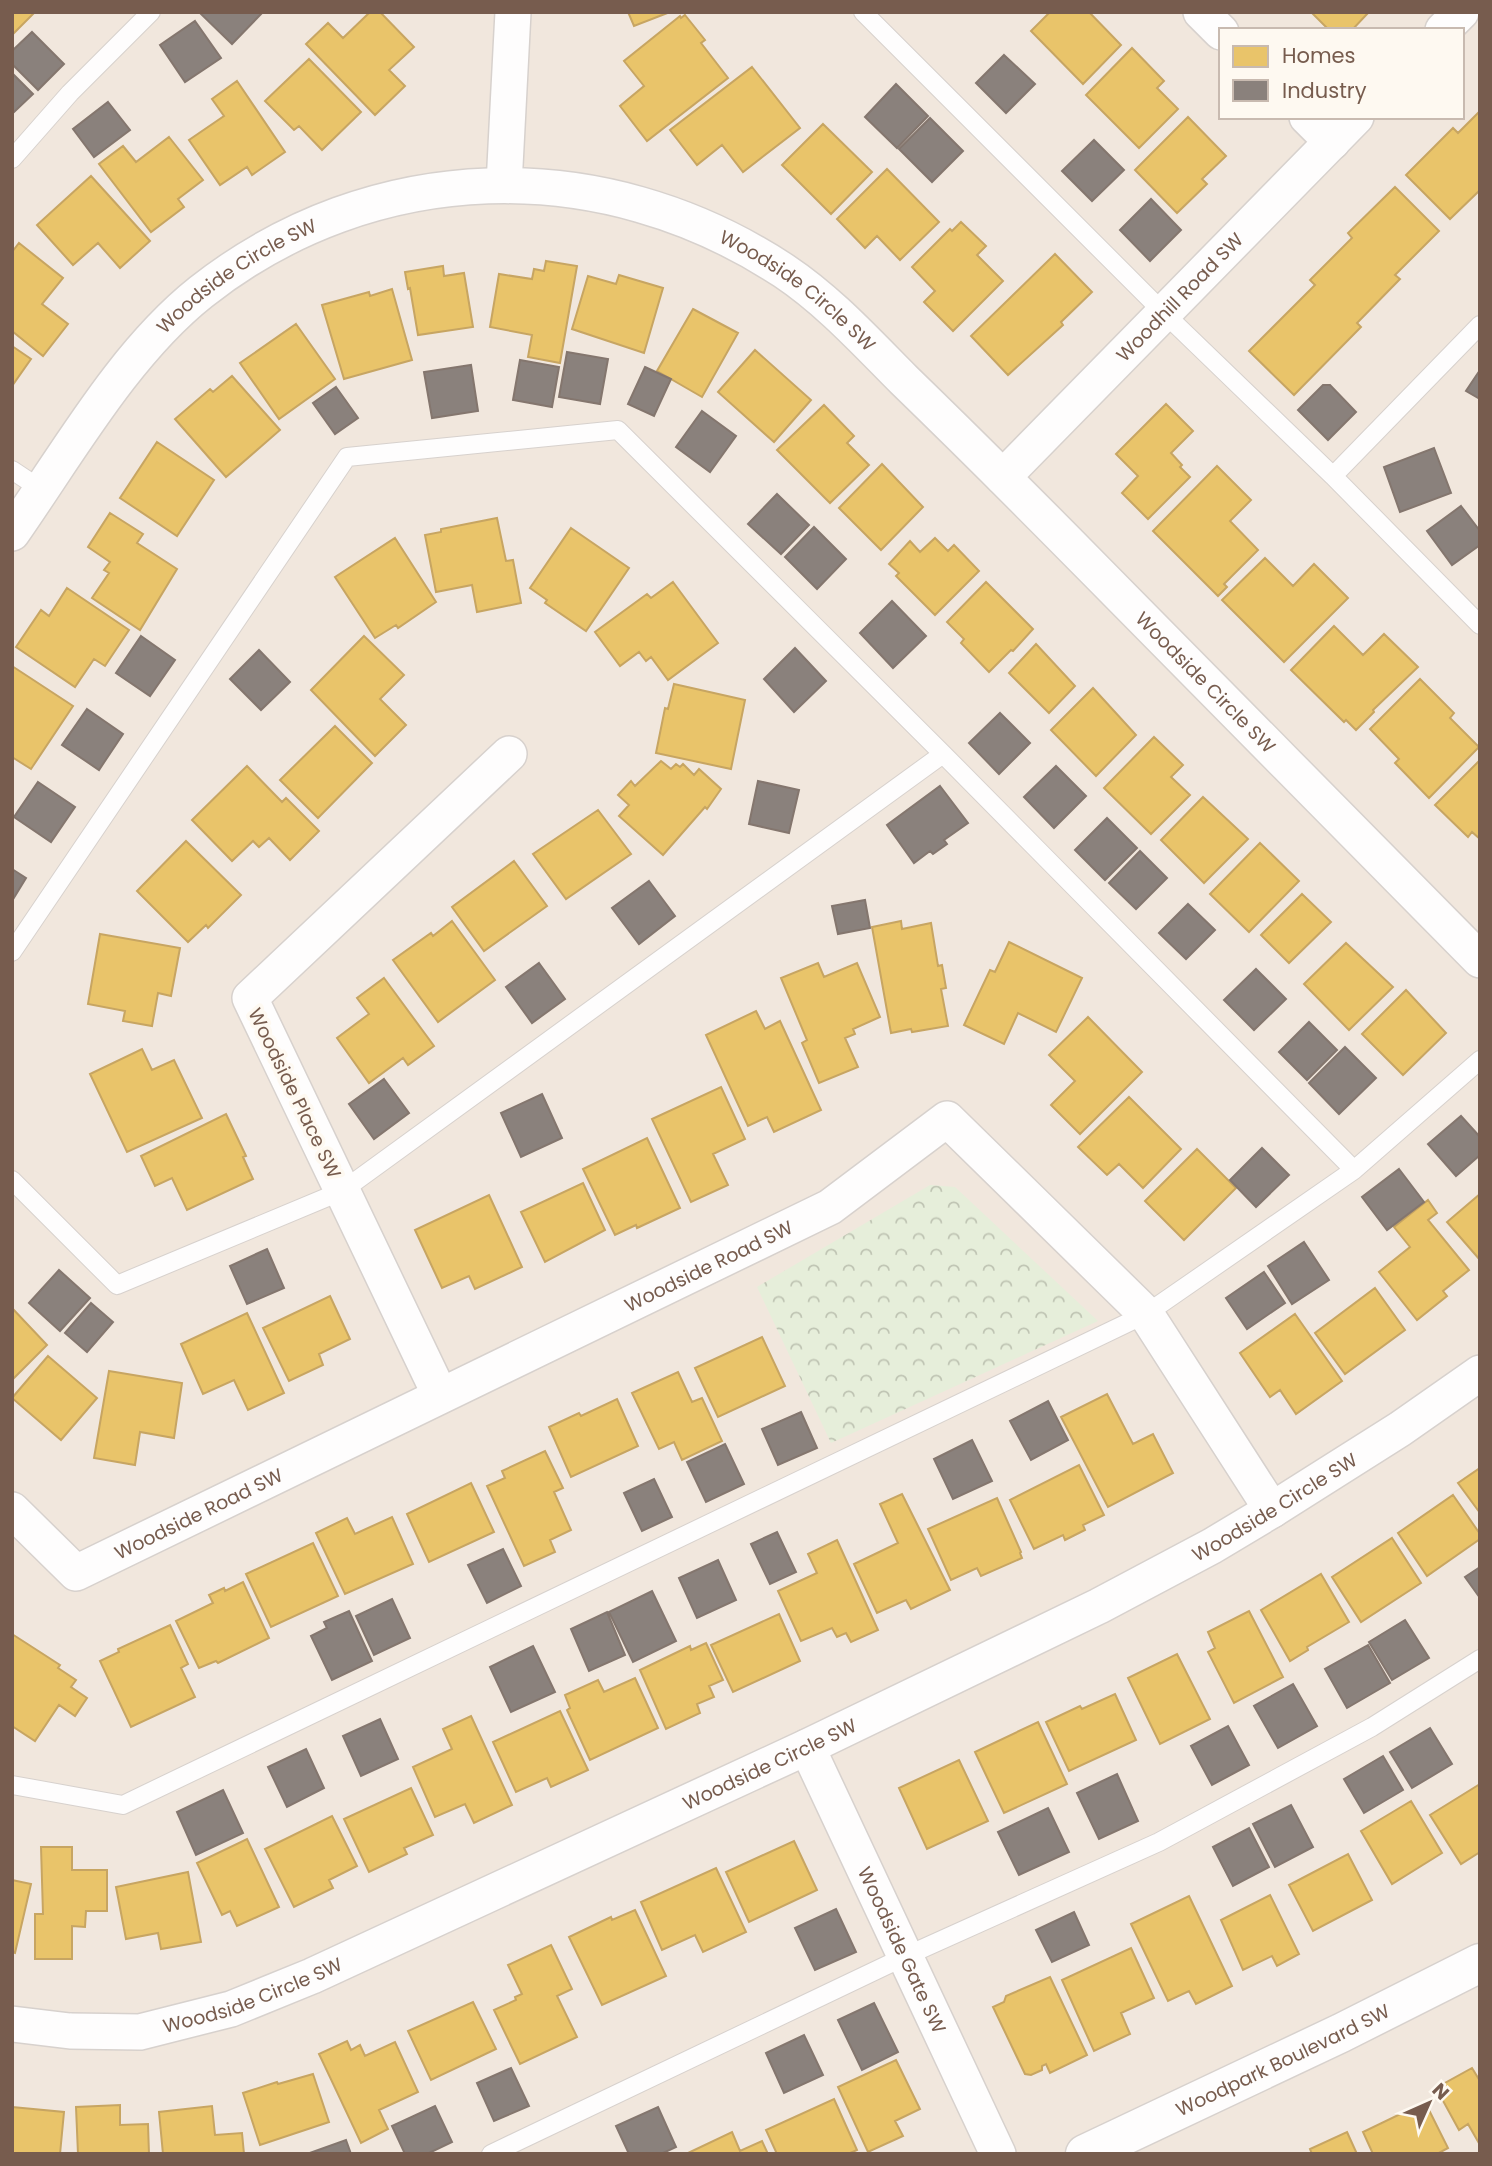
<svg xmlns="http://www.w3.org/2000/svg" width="1492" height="2166" viewBox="0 0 1492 2166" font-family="Poppins,sans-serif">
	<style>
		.residential { fill: #f1e7dd; fill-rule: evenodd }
		.park { fill: url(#park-crowns) }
		.homes { fill: #e9c46a; stroke: #c7a562; stroke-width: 2 }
		.industry { fill: #8a817c; stroke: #84766e; stroke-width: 2 }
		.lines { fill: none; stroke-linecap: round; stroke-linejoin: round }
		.service-casing { stroke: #d7d1cd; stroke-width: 20 }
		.minor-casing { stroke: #d7d1cd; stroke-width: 38 }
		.tertiary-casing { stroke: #d7d1cd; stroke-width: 41 }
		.service { stroke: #fefdfd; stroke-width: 18 }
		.minor { stroke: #fefdfd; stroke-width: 35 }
		.tertiary { stroke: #fefdfd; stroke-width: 38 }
		.labels { text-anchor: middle; stroke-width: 7; stroke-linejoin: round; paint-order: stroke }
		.street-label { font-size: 19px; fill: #775c4e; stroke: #fef9f1 }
	</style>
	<defs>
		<pattern id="park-crowns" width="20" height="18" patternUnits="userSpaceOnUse" patternTransform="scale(1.75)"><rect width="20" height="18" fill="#e6eeda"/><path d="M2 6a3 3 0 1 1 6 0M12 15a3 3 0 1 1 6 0" fill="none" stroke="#bfc4b3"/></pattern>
	</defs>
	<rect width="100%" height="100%" fill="#f8f4ef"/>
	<!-- residential -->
	<path class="residential" d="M12,12H1480V2154H12ZM1221,30H1462V117H1221Z"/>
	<!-- park -->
	<path class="park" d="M930,1185L955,1187L1098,1321L831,1443L757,1287Z"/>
	<!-- homes -->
	<path class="homes" d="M12,12H35L12,35Z
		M370,12H380L414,47L389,70L405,86L375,115L306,44L328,23L343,38Z
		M628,12H670L634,26Z
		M1050,12H1089L1121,45L1083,84L1031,31Z
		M1311,12H1369L1352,30H1329Z
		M685,15L705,40L701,43L728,78L647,141L620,106L644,86L624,61L680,16L681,18Z
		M1132,48L1164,81L1157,88L1178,109L1139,148L1086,95Z
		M309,59L361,112L322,150L299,126L294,130L265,101Z
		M752,67L800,128L743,172L722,145L697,165L670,130Z
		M237,81L285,152L252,175L247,167L220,185L189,140L224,116L212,99Z
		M1480,111V190L1450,219L1406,175L1453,128L1458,133Z
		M1188,117L1226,156L1202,179L1207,184L1177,213L1135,170Z
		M823,124L872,172L831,214L782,165Z
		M169,137L203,180L178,199L184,207L151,232L99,164L123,146L136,162Z
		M887,169L939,222L900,260L877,236L865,248L837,219Z
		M91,176L150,241L120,268L98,243L73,265L37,225Z
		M1395,187L1439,231L1395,275L1400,279L1357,323L1361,327L1294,395L1249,351L1315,285L1310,280L1352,238L1348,233Z
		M961,222L986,246L977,255L1003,281L953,331L924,302L935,291L912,267L950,229L952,231Z
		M19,243L63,278L42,304L68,324L43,356L12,331V252Z
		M1055,254L1092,292L1061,322L1063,325L1008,375L971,336Z
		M546,261L577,266L560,363L528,357L532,335L490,327L499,274L532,279L534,269L544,271Z
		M443,266L444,276L464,273L473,327L418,335L410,288L408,289L405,272Z
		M619,275L663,288L644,353L572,329L588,276L616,284Z
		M392,289L412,360L344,379L322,305L369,292L370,296Z
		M693,309L738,333L702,397L657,371Z
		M296,324L335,379L279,419L240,363Z
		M12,346L31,359L12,386Z
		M755,350L811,400L774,442L718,392Z
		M232,376L280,430L226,477L175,419L210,389L213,392Z
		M1166,404L1193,431L1171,453L1182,465L1180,467L1190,477L1148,519L1122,493L1138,476L1116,454Z
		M824,405L854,436L847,443L869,465L830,503L777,450Z
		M157,442L214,480L177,536L120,498Z
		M882,464L923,507L881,550L839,508Z
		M1217,466L1251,500L1230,521L1258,550L1224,584L1227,587L1218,596L1153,531Z
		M110,513L143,534L137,543L177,569L140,630L92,598L109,573L104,570L110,562L88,547Z
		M497,518L506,561L513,560L521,603L477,612L472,585L436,592L425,535L441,532V529Z
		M571,528L629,568L586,631L545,603L547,600L530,588Z
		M395,538L436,602L398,628L396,625L375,638L335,577Z
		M935,538L948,551L954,545L979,571L935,615L896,576L899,573L889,564L910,541L920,552Z
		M1265,558L1293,586L1314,564L1348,598L1284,662L1222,600Z
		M673,582L718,643L668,680L651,657L646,661L639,652L620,666L595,632L647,594L651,598Z
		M986,582L1033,629L1013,651L1011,650L989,672L961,643L964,639L947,622Z
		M67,588L129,630L105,666L94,659L75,687L16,647L41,610L49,616Z
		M1334,626L1363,655L1384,634L1418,667L1373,710L1374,712L1356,730L1346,720L1344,722L1291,670Z
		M364,636L404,675L380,699L406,725L375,756L311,690Z
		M1036,644L1075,686L1049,713L1009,673Z
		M12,666L73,706L31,769L12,757Z
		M1420,679L1454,713L1450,718L1479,747L1429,798L1395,763L1399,759L1370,729Z
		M674,684L745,700L731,769L656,753L665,708L668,709Z
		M1093,688L1136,735L1096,776L1051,730Z
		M335,726L372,763L318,818L280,780Z
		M1154,737L1183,765L1171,777L1190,795L1151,834L1104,788Z
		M1480,760V839L1472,832L1468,837L1435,805Z
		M661,761L671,769L676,764L680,767L683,764L694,775L699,769L721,789L707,809L705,807L663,855L619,816L629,805L618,795L631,781L635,786Z
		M247,766L282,802L286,798L319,831L290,860L269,838L259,847L253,841L232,861L192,820Z
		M1203,797L1248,839L1204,883L1161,840Z
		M598,810L631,854L566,899L533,854Z
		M186,841L241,895L208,928L206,925L188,942L137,891Z
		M1260,843L1299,881L1249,932L1210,894Z
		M514,861L547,906L484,951L452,907Z
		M1302,894L1331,922L1289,963L1261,935Z
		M452,921L495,980L438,1022L393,960L431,933L433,936Z
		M901,921L902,929L931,923L938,966L942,965L946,988L941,989L948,1026L912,1032L911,1029L891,1033L872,927Z
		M100,934L180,948L171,996L158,993L152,1026L123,1021L125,1011L88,1004Z
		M1009,942L1082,978L1056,1032L1018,1013L1004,1044L964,1025L990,970L995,972Z
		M1346,943L1393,987L1349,1030L1304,984Z
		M818,963L824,977L857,963L880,1017L853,1029L855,1034L845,1038L858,1067L819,1083L802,1043L807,1040L781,978Z
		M384,978L434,1046L408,1065L403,1058L369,1083L337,1038L369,1014L357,998Z
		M1406,990L1446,1033L1403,1075L1362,1034Z
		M756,1011L765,1029L780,1021L821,1110L774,1132L767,1117L748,1126L706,1035Z
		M1088,1017L1142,1072L1080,1134L1051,1105L1075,1081L1049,1055Z
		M142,1049L152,1070L174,1060L202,1118L127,1152L90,1074Z
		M721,1087L745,1139L713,1154L728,1185L691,1202L652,1119Z
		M1129,1097L1181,1149L1143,1188L1119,1164L1107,1175L1078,1147Z
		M226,1114L246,1156L243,1157L253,1179L187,1210L172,1178L155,1186L141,1156Z
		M647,1138L680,1208L637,1228L636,1225L615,1235L583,1169Z
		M1197,1149L1236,1188L1184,1240L1145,1201Z
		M583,1183L605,1230L545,1262L521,1212Z
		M1480,1194V1260L1447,1222Z
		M489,1195L522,1267L475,1289L469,1276L442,1288L415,1230Z
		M1428,1200L1437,1213L1428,1220L1469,1270L1443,1291L1447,1296L1417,1320L1379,1272L1410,1247L1394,1227Z
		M1375,1288L1405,1330L1345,1374L1315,1333Z
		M330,1296L350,1339L319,1354L323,1365L289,1381L263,1328Z
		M12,1308L47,1345L12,1380Z
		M247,1313L284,1393L248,1410L234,1380L203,1394L181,1344Z
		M1295,1314L1342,1381L1296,1414L1280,1390L1270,1397L1240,1353Z
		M762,1337L785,1386L718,1417L695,1368Z
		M48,1356L97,1398L61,1440L12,1398Z
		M109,1371L182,1383L174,1438L140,1432L135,1465L94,1458Z
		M678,1372L692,1402L702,1398L722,1441L682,1460L674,1442L659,1449L632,1393Z
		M1107,1394L1133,1444L1153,1434L1173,1473L1108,1507L1061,1417Z
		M617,1399L638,1446L571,1477L549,1427L579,1413L581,1416Z
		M545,1451L563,1488L554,1492L571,1530L550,1540L555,1552L524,1566L487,1486L505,1478L502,1471Z
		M1079,1465L1104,1515L1083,1525L1085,1530L1065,1540L1063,1535L1034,1549L1010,1500Z
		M1480,1468V1513L1458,1483Z
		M471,1483L494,1532L429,1562L407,1514Z
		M902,1494L950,1590L911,1609L906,1600L877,1613L854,1564L898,1543L880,1504Z
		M1453,1495L1480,1534V1539L1427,1576L1398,1533Z
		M997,1498L1021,1552L1020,1553L1022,1558L981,1576L977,1568L951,1580L928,1529Z
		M392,1517L413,1564L345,1594L316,1533L347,1518L355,1534Z
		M1392,1538L1421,1583L1361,1622L1332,1577Z
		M837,1540L878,1630L851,1642L846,1633L837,1637L832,1628L801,1641L778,1591L817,1573L808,1554Z
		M313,1543L338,1596L271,1627L246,1574Z
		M1321,1574L1349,1622L1307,1647L1308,1650L1290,1661L1261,1610Z
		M243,1582L269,1638L218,1663L216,1661L199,1668L176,1621L213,1603L209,1595L224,1588L225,1591Z
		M1249,1611L1283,1677L1234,1703L1208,1652L1215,1648L1208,1632Z
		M779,1614L800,1661L733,1692L711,1645Z
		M170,1625L188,1664L181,1668L195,1697L131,1727L100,1661L119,1652L118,1649Z
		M12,1634L60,1665L58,1668L76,1680L71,1687L87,1698L75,1716L59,1705L35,1741L12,1726Z
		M706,1643L723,1680L709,1686L714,1697L697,1704L700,1713L666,1729L640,1670L690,1646L691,1650Z
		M1177,1654L1210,1719L1160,1744L1128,1678Z
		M635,1678L658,1728L590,1760L567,1710L570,1708L565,1695L598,1680L604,1692Z
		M1115,1694L1136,1740L1069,1771L1046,1722L1080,1706L1082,1709Z
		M560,1711L588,1770L551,1787L547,1778L516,1792L493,1742Z
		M471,1716L512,1805L474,1823L465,1804L435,1817L413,1767L452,1749L443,1729Z
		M1038,1722L1067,1784L1004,1813L975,1752Z
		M959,1760L988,1821L927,1849L899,1788Z
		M1480,1784V1852L1461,1864L1430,1815Z
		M411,1788L433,1835L404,1848L407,1854L369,1872L344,1819Z
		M1411,1801L1442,1853L1392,1884L1361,1831Z
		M332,1816L357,1866L329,1880L333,1888L294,1907L265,1849Z
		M247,1839L279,1907L237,1926L230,1911L222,1915L197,1863Z
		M794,1841L817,1890L749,1922L726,1872Z
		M41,1847H72V1870H107V1911H86L85,1927L72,1926V1959H35V1914H43Z
		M1348,1854L1372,1900L1313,1931L1289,1885Z
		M716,1868L746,1932L703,1952L695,1935L662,1950L641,1902Z
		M188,1872L201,1942L161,1949L158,1933L126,1939L116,1887Z
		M12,1880L31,1884L15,1953L12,1952Z
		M1270,1895L1299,1954L1277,1966L1272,1956L1243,1970L1221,1920Z
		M1189,1896L1232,1986L1196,2004L1189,1991L1168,2001L1131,1924Z
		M635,1910L666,1976L602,2005L569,1937L611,1917L612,1920Z
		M551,1945L572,1989L557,1996L577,2037L520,2064L494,2010L516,2000L515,1997L522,1994L508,1965Z
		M1131,1948L1154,1998L1121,2013L1130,2034L1094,2051L1062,1980Z
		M1050,1977L1087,2055L1050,2073L1046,2064L1042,2066V2070L1031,2075L1025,2074L993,2007L1004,2002L1006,1996Z
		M473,2002L496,2049L431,2080L408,2031Z
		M347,2041L351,2050L360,2045L365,2056L395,2042L418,2092L379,2110L388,2129L361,2143L319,2054Z
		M896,2060L920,2109L895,2121L903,2136L868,2152L838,2087Z
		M1472,2068L1480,2081V2145L1468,2124L1459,2130L1436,2088Z
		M313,2074L329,2122L260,2145L243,2093L277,2082L278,2084Z
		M834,2099L857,2150L848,2154H777L766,2130Z
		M1425,2102L1448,2148L1437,2154H1373L1363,2132Z
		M120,2105V2125L148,2124L149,2154H78L76,2107Z
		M212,2106L215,2135L242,2133L244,2154H163L159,2112Z
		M12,2107L64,2112L60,2154H12Z
		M732,2132L740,2151L762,2141L768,2154H686Z
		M1347,2132L1357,2154H1312L1310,2149Z"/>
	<!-- industry -->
	<path class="industry" d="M199,12H263L232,44Z
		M195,21L221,58L185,82L160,45Z
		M32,32L64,64L38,90L12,64V51Z
		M1004,55L1035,84L1006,113L976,83Z
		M12,73L33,94L12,114Z
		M896,84L928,116L897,148L865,117Z
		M108,102L130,130L94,157L73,129Z
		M930,118L963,151L932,182L899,149Z
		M1094,140L1124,170L1092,201L1062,171Z
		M1151,199L1181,230L1150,261L1120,230Z
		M567,352L608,359L600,404L559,397Z
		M520,360L559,367L552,407L513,400Z
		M471,365L478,411L432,418L424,372Z
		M645,367L671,379L654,416L628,404Z
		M1480,370V399L1466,391Z
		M1323,385H1330L1356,412L1328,440L1298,410Z
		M336,387L358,418L335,434L313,403Z
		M702,411L736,436L710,472L676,447Z
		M1434,448L1451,493L1400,512L1384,467Z
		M777,494L809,525L781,554L748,524Z
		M1461,506L1480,531V545L1452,565L1427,531Z
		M814,527L846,559L817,589L785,557Z
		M892,601L926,636L893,668L860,633Z
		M141,636L175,660L150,696L116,673Z
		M795,648L826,681L794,712L764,679Z
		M259,650L290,682L261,710L230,679Z
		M87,709L123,734L99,770L62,745Z
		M1000,713L1030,743L999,774L969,743Z
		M1056,766L1086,796L1054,828L1024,797Z
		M758,781L799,790L789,833L749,824Z
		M38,782L75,807L51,842L14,817Z
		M940,786L968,823L944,840L947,844L933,854L930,851L914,863L887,825Z
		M1107,818L1137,848L1105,880L1075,850Z
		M1140,851L1167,878L1136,909L1109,883Z
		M12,869L26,878L12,901Z
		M649,881L675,916L639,944L612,908Z
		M865,900L870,928L838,934L832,906Z
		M1188,904L1215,930L1186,959L1159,933Z
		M539,963L565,999L532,1023L506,987Z
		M1256,969L1286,999L1254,1030L1224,1000Z
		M1309,1022L1337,1050L1307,1080L1279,1052Z
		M1345,1047L1376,1078L1339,1114L1309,1083Z
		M384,1079L409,1113L374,1139L349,1104Z
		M542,1094L562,1138L521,1157L501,1113Z
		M1461,1116L1480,1137V1155L1456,1176L1428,1144Z
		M1262,1148L1289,1175L1256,1207L1230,1180Z
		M1399,1169L1424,1202L1387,1230L1362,1197Z
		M1304,1242L1329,1280L1292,1304L1268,1266Z
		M267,1249L284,1288L247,1304L230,1266Z
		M59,1270L90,1298L60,1331L29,1303Z
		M1264,1272L1285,1303L1247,1329L1226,1298Z
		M91,1303L113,1322L87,1352L65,1333Z
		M1048,1401L1068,1440L1031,1460L1010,1421Z
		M801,1412L817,1448L778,1465L762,1429Z
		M972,1440L992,1481L953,1499L934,1459Z
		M725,1444L744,1484L706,1502L687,1462Z
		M654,1479L672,1517L642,1531L624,1493Z
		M777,1532L796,1572L770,1584L751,1544Z
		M503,1549L521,1586L487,1603L468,1565Z
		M718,1560L736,1600L697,1618L679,1578Z
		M1480,1567V1598L1465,1577Z
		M652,1591L676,1641L633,1662L609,1612Z
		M392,1599L410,1638L374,1655L356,1616Z
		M349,1611L372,1661L332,1680L311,1636L327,1628L324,1622Z
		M607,1612L625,1655L589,1671L571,1629Z
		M1405,1620L1429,1658L1392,1680L1369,1642Z
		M1368,1645L1390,1683L1347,1708L1325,1669Z
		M533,1646L555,1692L511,1712L490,1667Z
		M1293,1684L1317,1726L1278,1748L1254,1706Z
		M380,1719L398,1759L361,1776L343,1736Z
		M1228,1726L1249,1765L1212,1785L1191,1746Z
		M1430,1728L1452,1764L1412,1788L1390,1752Z
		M306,1749L324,1788L287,1807L268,1767Z
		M1383,1756L1403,1790L1364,1813L1344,1779Z
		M1117,1774L1138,1821L1099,1839L1077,1793Z
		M223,1790L243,1833L196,1855L177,1812Z
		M1291,1805L1313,1847L1275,1867L1253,1824Z
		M1048,1808L1069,1852L1019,1875L998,1832Z
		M1249,1828L1269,1867L1233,1886L1213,1847Z
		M836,1909L856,1952L815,1970L795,1928Z
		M1074,1912L1089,1945L1052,1962L1036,1930Z
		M874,2003L898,2052L862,2070L838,2020Z
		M804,2035L823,2075L784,2093L766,2053Z
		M511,2068L529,2106L494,2121L477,2083Z
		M435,2106L452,2142L427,2154H405L392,2126Z
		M658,2107L676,2147L661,2154H629L616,2126Z
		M346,2140L351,2154H307Z"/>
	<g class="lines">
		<defs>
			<path id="service" d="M863,12L1164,313L1333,476L1480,625
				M12,159L70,93L151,12
				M12,470L42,490
				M1333,476L1480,325
				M12,952L347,457L618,430L943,754L1354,1170
				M12,1180L117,1285L342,1191L943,754
				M12,1785L123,1805L1146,1314L1354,1170L1480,1060
				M491,2154L906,1956L1159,1842L1372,1727L1480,1659"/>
			<g id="minor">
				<path d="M1201,12L1221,32"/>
				<path d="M1443,30L1461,12"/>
				<path d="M1307,117L1332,142"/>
				<path d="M504,185L513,12"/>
				<path id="s1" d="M1003,477L1356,117"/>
				<path id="s2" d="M12,533C68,453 124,353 201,292C372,157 602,151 784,271C829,301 866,342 904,380C969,443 1032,506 1095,570C1223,700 1352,830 1480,960"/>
				<path d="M440,1395L250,998L509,754"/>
				<path id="s3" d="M12,1510L76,1573L830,1207L947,1119L1146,1314L1272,1510"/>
				<path id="s4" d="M807,1747L998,2154"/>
				<path id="s5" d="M12,2024L70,2031L140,2032L231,2009L312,1976L807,1747L1099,1606L1212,1546L1272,1510L1400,1429L1480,1373"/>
			</g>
			<g id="tertiary">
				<path id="s6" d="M1085,2154L1341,2033L1480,1963"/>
			</g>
		</defs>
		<!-- service casing -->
		<use href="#service" class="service-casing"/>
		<!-- minor casing -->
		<use href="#minor" class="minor-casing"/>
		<!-- tertiary casing -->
		<use href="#tertiary" class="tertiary-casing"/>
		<!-- service -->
		<use href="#service" class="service"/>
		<!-- minor -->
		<use href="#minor" class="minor"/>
		<!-- tertiary -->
		<use href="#tertiary" class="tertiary"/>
	</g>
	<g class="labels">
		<!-- street labels -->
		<g class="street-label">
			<text dy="7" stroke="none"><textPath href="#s2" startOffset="346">Woodside Circle SW</textPath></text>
			<text dy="7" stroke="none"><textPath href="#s2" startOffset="954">Woodside Circle SW</textPath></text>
			<text dy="7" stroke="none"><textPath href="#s1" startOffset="252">Woodhill Road SW</textPath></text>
			<text dy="7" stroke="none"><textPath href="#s2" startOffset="1521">Woodside Circle SW</textPath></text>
			<text transform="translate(295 1093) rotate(64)" y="7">Woodside Place SW</text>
			<text dy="7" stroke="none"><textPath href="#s3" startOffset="793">Woodside Road SW</textPath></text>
			<text dy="7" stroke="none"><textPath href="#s5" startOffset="1381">Woodside Circle SW</textPath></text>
			<text dy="7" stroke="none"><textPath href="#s3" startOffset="226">Woodside Road SW</textPath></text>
			<text dy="7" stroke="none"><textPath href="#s5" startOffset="814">Woodside Circle SW</textPath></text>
			<text dy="7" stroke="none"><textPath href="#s4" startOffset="224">Woodside Gate SW</textPath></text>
			<text dy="7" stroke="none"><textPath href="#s5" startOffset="247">Woodside Circle SW</textPath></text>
			<text dy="7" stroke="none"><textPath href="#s6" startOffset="219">Woodpark Boulevard SW</textPath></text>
		</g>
	</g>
	<!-- border -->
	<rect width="1492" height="2166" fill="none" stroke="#775c4e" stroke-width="28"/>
	<!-- legend -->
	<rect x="1219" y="28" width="245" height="91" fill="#fef9f1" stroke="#c8bab0" stroke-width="2"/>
	<rect x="1233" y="46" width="35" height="21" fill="#e9c46a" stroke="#c8bab0" stroke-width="2"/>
	<text x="1282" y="63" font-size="21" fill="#775c4e">Homes</text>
	<rect x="1233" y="80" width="35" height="21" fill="#8a817c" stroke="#c8bab0" stroke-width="2"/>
	<text x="1282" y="98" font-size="21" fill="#775c4e">Industry</text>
	<!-- north arrow -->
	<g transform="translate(1429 2103) rotate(45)" stroke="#fef9f1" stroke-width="5" paint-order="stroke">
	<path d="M0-5L12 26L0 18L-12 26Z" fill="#775c4e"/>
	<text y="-10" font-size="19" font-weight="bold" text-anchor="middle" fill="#775c4e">N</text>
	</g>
</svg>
